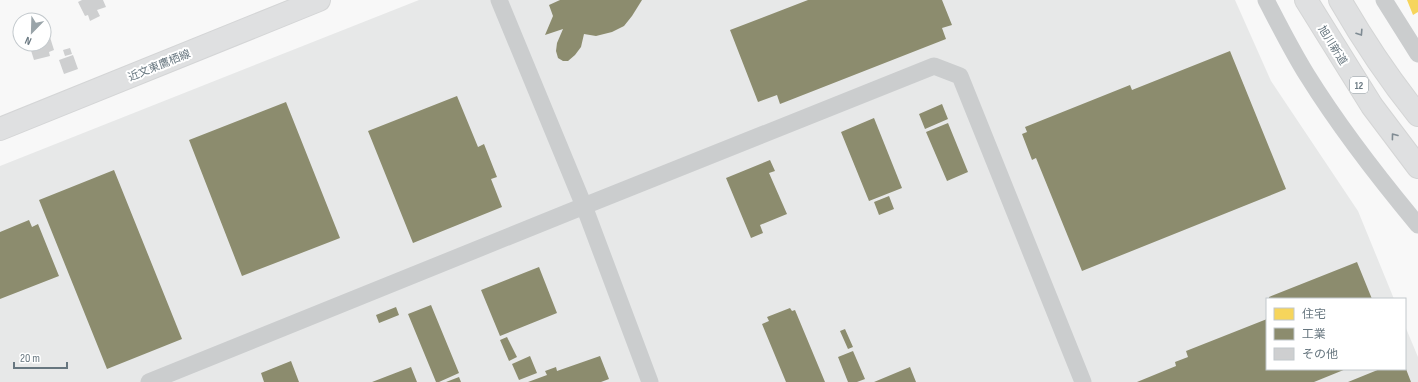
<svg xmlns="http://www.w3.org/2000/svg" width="1418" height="382" viewBox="0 0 1418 382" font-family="'Sofia Sans Condensed','Noto Sans JP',sans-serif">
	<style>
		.built { fill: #e7e8e8 }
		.homes { fill: #f6d55c }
		.industry { fill: #8c8c6e }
		.building { fill: #cecfd0 }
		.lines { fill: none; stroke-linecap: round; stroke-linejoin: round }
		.secondary-casing { stroke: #d4d5d6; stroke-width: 24 }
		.highway-casing { stroke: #d4d5d5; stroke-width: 24 }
		.street { stroke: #cbcdce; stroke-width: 17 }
		.secondary { stroke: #dfe0e1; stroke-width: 22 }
		.highway { stroke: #dfe0e1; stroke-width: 22 }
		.oneway { stroke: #7f8b93 }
		.labels { text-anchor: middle; stroke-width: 4; stroke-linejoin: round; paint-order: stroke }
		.shield { fill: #fff; stroke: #959fa5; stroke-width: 1 }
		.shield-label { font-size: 10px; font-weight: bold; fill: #67767f }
		.street-label { font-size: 11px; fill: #67767f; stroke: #fff }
	</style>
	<rect width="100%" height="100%" fill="#f8f8f8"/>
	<!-- built -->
	<path class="built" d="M419,0H1235L1271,81L1358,211L1394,299H1267V369H1405V326L1418,357V382H0V166Z"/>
	<!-- homes -->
	<path class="homes" d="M1407,0H1418V12L1413,15Z"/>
	<!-- industry -->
	<path class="industry" d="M560,0H642L632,16L624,26L612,32L596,36L584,34L581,47L575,55L568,61H563L558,58L556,51L557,43L563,29L545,35L553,16L549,5Z
		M808,0H942L952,25L942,28L946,39L780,104L777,95L758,102L730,30Z
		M1230,51L1286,189L1082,271L1036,158L1032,160L1022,134L1027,132L1025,127L1130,85L1132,90Z
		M457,96L478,147L484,144L497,177L491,179L502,207L413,243L368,131Z
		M286,102L340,238L242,276L189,140Z
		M942,104L948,119L925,129L919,114Z
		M874,118L902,188L869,201L841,132Z
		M948,123L968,172L947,181L926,132Z
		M770,160L775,171L769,173L787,214L760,225L763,233L751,238L726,178Z
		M114,170L182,339L107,369L39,200Z
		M889,196L894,209L879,215L874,202Z
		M29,220L32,227L38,224L59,276L0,299V232Z
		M1357,262L1372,299H1269V297Z
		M539,267L557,313L500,336L481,290Z
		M431,305L459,373L439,382H436L408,314Z
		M396,307L399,315L379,323L376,315Z
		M790,308L792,311L795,310L825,382H786L762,324L769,321L767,317Z
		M1267,319V369H1346L1314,382H1137L1176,366L1175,362L1188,357L1186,351Z
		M845,329L853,347L848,349L840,331Z
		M507,337L517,357L509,361L500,340Z
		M853,351L865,379L857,382H848L838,357Z
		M530,356L537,373L519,380L512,364Z
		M600,356L609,379L601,382H528L547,375L545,371L556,367L557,371Z
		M291,361L299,382H264L261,373Z
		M411,367L417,382H372Z
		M910,367L916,382H874Z
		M1380,369H1406L1411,382H1348Z
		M459,377L461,382H446Z"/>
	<!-- building -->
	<path class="building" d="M82,0H103L106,7L97,10L100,16L90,21L88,15L85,16L78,2Z
		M44,18L54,50L49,52L50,56L34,60L29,44H44Z
		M70,48L72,54L65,56L63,50Z
		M73,55L78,69L64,74L59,60Z"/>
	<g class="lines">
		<defs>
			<path id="secondary" d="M0,129L319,0"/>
			<path id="highway" d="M1306,0L1372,106L1418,167
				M1340,0C1363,40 1389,79 1418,115"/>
		</defs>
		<!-- secondary casing -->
		<use href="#secondary" class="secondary-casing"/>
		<!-- highway casing -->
		<use href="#highway" class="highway-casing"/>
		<!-- street -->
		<path class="street" d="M499,0L584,206L650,382
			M1266,0C1279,25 1292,51 1307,75C1340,128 1378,177 1418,225
			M1384,0L1418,54
			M149,382L584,206L934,66L960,76L1083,382"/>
		<!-- secondary -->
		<use href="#secondary" class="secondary"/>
		<!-- highway -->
		<use href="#highway" class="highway"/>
	</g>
	<!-- one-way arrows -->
	<defs><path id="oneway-chevron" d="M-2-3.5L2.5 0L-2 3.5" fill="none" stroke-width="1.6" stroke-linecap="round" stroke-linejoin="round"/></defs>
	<g class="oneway">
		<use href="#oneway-chevron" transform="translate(1360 33) rotate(57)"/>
		<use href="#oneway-chevron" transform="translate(1394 136) rotate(-127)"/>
	</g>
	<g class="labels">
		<!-- shield labels -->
		<rect class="shield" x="1350" y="77" width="18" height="16" rx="3"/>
		<g class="shield-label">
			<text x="1359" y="89">12</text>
		</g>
		<!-- street labels -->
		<g class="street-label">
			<text transform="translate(1333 45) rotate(58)" y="4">旭川新道</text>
			<text transform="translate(159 65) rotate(-22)" y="4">近文東鷹栖線</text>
		</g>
	</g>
	<!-- legend -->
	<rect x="1266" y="298" width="140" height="72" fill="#ffffff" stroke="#c2c8cc"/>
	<rect x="1274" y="308" width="20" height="12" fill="#f6d55c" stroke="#c2c8cc"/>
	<text x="1302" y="318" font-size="12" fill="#67767f">住宅</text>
	<rect x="1274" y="328" width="20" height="12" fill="#8c8c6e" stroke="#c2c8cc"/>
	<text x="1302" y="338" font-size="12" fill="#67767f">工業</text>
	<rect x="1274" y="348" width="20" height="12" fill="#cecfd0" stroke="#c2c8cc"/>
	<text x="1302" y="358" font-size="12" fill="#67767f">その他</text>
	<!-- north arrow -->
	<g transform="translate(32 32) rotate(203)"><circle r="19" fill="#ffffff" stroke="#c2c8cc"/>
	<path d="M0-3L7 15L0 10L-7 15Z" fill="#9aa4a9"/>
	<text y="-6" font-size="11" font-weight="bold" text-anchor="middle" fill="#67767f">N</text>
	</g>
	<!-- scale -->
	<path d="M14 362v6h53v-6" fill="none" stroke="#67767f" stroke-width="2"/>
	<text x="20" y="362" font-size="12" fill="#67767f" stroke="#ffffff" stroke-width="3" paint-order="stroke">20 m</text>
</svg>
